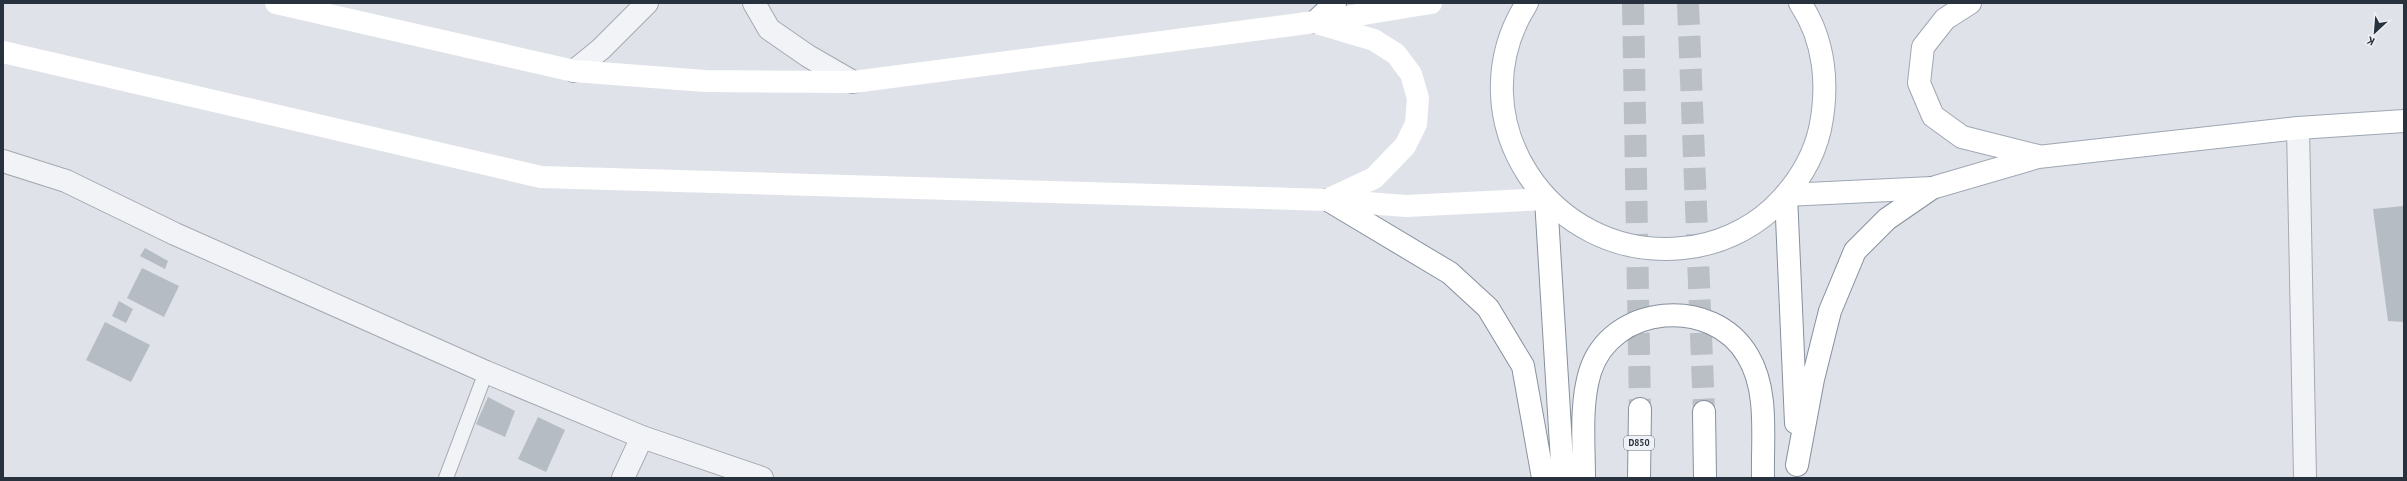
<svg xmlns="http://www.w3.org/2000/svg" width="2407" height="481" viewBox="0 0 2407 481" font-family="'PT Sans',sans-serif">
	<style>
		.building { fill: #b6bcc4 }
		.lines { fill: none; stroke-linecap: round; stroke-linejoin: round }
		.highway-tunnel { stroke: #babfc6; stroke-width: 22; stroke-dasharray: 22 11; stroke-linecap: butt }
		.lane-casing { stroke: #a4a9b2; stroke-width: 16 }
		.street-casing { stroke: #a4a9b2; stroke-width: 24 }
		.primary-casing { stroke: #9ea7b3; stroke-width: 24 }
		.highway-casing { stroke: #86919e; stroke-width: 24 }
		.lane { stroke: #f1f3f6; stroke-width: 14 }
		.street { stroke: #f1f3f6; stroke-width: 22 }
		.secondary { stroke: #fff; stroke-width: 22 }
		.primary { stroke: #fff; stroke-width: 22 }
		.highway { stroke: #fff; stroke-width: 22 }
		.labels { text-anchor: middle; stroke-width: 4; stroke-linejoin: round; paint-order: stroke }
		.shield { fill: #eef1f5; stroke: #636b75; stroke-width: 1 }
		.shield-label { font-size: 9px; font-weight: bold; fill: #28313e }
	</style>
	<rect width="100%" height="100%" fill="#dfe2e8"/>
	<!-- building -->
	<path class="building" d="M2404,206V322L2388,321L2373,209Z
		M145,248L168,261L165,269L140,256Z
		M142,268L179,286L164,317L127,298Z
		M119,301L133,309L126,323L112,316Z
		M105,322L150,345L131,382L86,360Z
		M488,397L515,411L505,437L476,424Z
		M538,417L565,430L546,472L518,459Z"/>
	<g class="lines">
		<!-- highway-tunnel -->
		<path class="highway-tunnel" d="M1633,3L1640,409
			M1688,3L1704,412"/>
		<defs>
			<path id="lane" d="M446,478L486,372"/>
			<path id="street" d="M754,3L769,29L808,56L853,82
				M574,71L601,49L647,3
				M2298,128L2305,478
				M3,161L66,181L175,234L486,372L642,437L762,478
				M623,478L642,437"/>
			<path id="primary" d="M1527,3C1454,118 1550,262 1683,248C1716,245 1748,231 1773,208C1795,187 1813,160 1820,129C1829,86 1825,40 1800,3
				M1970,3L1945,19L1923,47L1919,83L1933,116L1962,137L2038,156
				M1786,195L1932,188L2038,157L2298,128L2404,121"/>
			<path id="highway" d="M1315,22L1335,3
				M1786,195L1796,423
				M1546,199L1563,478
				M1328,200L1450,273L1488,308L1523,366L1543,478
				M1704,412L1705,478
				M1797,465L1813,379L1830,311L1855,251L1887,219L1932,188
				M1584,478C1584,444 1580,405 1590,372C1611,304 1713,295 1748,356C1769,391 1762,438 1763,478
				M1639,478L1640,409"/>
		</defs>
		<!-- lane casing -->
		<use href="#lane" class="lane-casing"/>
		<!-- street casing -->
		<use href="#street" class="street-casing"/>
		<!-- primary casing -->
		<use href="#primary" class="primary-casing"/>
		<!-- highway casing -->
		<use href="#highway" class="highway-casing"/>
		<!-- lane -->
		<use href="#lane" class="lane"/>
		<!-- street -->
		<use href="#street" class="street"/>
		<!-- secondary -->
		<path class="secondary" d="M276,3L574,71L705,81L853,82L1315,22L1431,3
			M1320,24L1374,40L1396,54L1411,74L1418,98L1416,124L1405,146L1374,178L1329,199
			M3,52L541,177L1328,200L1406,206L1546,199"/>
		<!-- primary -->
		<use href="#primary" class="primary"/>
		<!-- highway -->
		<use href="#highway" class="highway"/>
	</g>
	<g class="labels">
		<!-- shield labels -->
		<rect class="shield" x="1624" y="436" width="30" height="14" rx="3"/>
		<g class="shield-label">
			<text x="1639" y="446">D850</text>
		</g>
	</g>
	<!-- border -->
	<rect width="2407" height="481" fill="none" stroke="#28313e" stroke-width="8"/>
	<!-- north arrow -->
	<g transform="translate(2375 32) rotate(206)" stroke="#eef1f5" stroke-width="3" paint-order="stroke">
	<path d="M0-3L7 15L0 10L-7 15Z" fill="#28313e"/>
	<text y="-6" font-size="11" font-weight="bold" text-anchor="middle" fill="#28313e">K</text>
	</g>
</svg>
